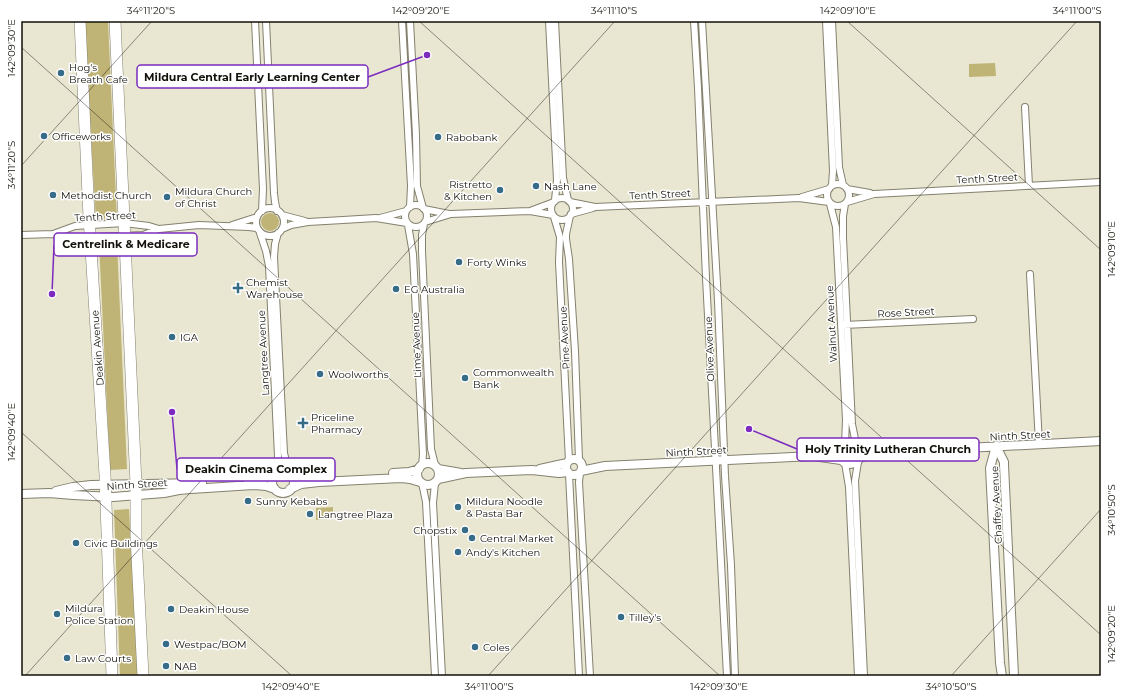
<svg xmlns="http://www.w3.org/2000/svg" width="1122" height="697" viewBox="0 0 1122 697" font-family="Montserrat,sans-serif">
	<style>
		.green { fill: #bfb475 }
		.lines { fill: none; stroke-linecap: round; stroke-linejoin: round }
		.minor-casing { stroke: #84816f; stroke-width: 8 }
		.tertiary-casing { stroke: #84816f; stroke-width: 10 }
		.trunk-casing { stroke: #84816f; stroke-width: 12 }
		.minor { stroke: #fff; stroke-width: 6 }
		.tertiary { stroke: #fff; stroke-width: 8 }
		.trunk { stroke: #fff; stroke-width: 11 }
		.ticks { fill: none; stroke: #12110a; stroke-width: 1; stroke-opacity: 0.45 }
		.poi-dot { fill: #366c87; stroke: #fff; stroke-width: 1.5 }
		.labels { text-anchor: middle; stroke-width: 3; stroke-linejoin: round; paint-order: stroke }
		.poi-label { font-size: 10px; fill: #12110a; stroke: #fff; text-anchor: start }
		.street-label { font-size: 10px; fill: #12110a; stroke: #fff }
		.leader { fill: none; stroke: #7b2cbf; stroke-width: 1.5 }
		.callout-dot { fill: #7b2cbf; stroke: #fff; stroke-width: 1.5 }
		.callout { fill: #fff; stroke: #7b2cbf; stroke-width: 1.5 }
		.callout-label { font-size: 11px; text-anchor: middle; font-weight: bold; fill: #12110a }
		.neatline { fill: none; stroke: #12110a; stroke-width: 1.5 }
		.ticks-label { font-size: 10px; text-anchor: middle; fill: #12110a }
	</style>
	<rect width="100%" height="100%" fill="#e9e6d2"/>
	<!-- green -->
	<path class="green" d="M84,21H108L117,220L96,221Z
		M995,63L996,76L969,77V64Z
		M261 222a9 9 0 1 1 18 0a9 9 0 1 1-18 0Z
		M117,242L127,469L110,470L99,243Z
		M333,507V519L316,520V508Z
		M129,509L138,676H120L114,510Z"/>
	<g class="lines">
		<defs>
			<path id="minor" d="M255,21L263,189L262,211
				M266,21L274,193L275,202L277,211
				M402,21L411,186L410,207
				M410,21L416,135L417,186L423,208
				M549,21L557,180L555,200
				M555,21L563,178L568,200
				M694,21L698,88L706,278L727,676
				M702,21L718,301L725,476L731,565L735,676
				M826,21L833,171L832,185
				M832,21L839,167L843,185
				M1025,107L1029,186
				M827 195a11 11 0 1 1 22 0a11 11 0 1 1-22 0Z
				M847,189L870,193
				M802,197L829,189
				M551 209a11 11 0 1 1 22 0a11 11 0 1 1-22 0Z
				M570,202L595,207L799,198L829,202
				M847,202L874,194L1101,182
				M830,204L836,227L846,420L845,444
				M845,204L843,216V238L852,424L856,444
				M405 216a11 11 0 1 1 22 0a11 11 0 1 1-22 0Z
				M256 222a14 14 0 1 1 28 0a14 14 0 1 1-28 0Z
				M424,209L449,214
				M530,211L554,202
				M571,214L593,208
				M282,215L305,221
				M570,216L566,234V239L569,259L575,351L579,460
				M554,217L560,237L559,262L569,461
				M380,218L406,211
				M425,222L451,214L530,211L553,215
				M424,224L422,235V251L431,449L435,465
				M232,225L257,217
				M408,225L413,254L423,454L422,466
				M282,229L291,225L308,222L343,220L376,218L407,223
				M260,233L266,251L269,266L278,456L276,473
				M278,233L275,244L274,257L284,453L289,473
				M53,234L75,226L124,223L149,226L159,229
				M21,235L53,234L75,238L143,235L159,229L199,225L249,227L257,228
				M1030,274L1039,444
				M844,325L973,319
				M858,462L855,481L864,676
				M845,463L849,487L858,676
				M580,473L579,482L590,676
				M569,474L579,676
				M422,483L426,502L435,676
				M435,483L433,503L442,676"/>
			<path id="tertiary" d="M839 453a11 11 0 1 1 22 0a11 11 0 1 1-22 0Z
				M996,446L1004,462V465L1014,676
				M996,446L990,468L1000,663L1002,676
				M860,448L885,451
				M815,455L841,448
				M861,457L891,452L1101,441
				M566 467a8 8 0 1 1 16 0a8 8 0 1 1-16 0Z
				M417 474a11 11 0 1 1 22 0a11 11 0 1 1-22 0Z
				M438,469L461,473
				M540,469L567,463
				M581,471L605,466L813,456L841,460
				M272 482a11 11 0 1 1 22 0a11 11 0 1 1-22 0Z
				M393,473L409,472L419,469
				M292,477L301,478L321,477
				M438,479L466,473L532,470L559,473L568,472
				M248,481L260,480L274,475
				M290,489L301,484L319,482L401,478L410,479L420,482
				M56,491L73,487L91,485L202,483
				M21,494L49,493L73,495L113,497L164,493L179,490L191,489L253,485L266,486L275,489"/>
			<path id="trunk" d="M80,21L89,217L105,475L112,676
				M115,21L136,484V536L143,676"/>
		</defs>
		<!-- minor casing -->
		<use href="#minor" class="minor-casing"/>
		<!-- tertiary casing -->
		<use href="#tertiary" class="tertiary-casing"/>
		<!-- trunk casing -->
		<use href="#trunk" class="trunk-casing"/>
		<!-- minor -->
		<use href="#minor" class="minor"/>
		<!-- tertiary -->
		<use href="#tertiary" class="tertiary"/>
		<!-- trunk -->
		<use href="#trunk" class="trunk"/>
	</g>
	<!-- ticks -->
	<path class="ticks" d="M419,21L1101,635M847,21L1101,250M21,47L720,676M21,166L152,21M21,432L292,676M25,676L615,21M488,676L1077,21M951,676L1101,509"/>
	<!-- markers -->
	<g class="poi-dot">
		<circle cx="61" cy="73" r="4"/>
		<circle cx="44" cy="136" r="4"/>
		<circle cx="438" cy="137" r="4"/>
		<circle cx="536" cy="186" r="4"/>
		<circle cx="500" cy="190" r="4"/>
		<circle cx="53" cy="195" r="4"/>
		<circle cx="167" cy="197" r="4"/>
		<circle cx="459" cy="262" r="4"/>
		<path d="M236 282h4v4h4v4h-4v4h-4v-4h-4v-4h4z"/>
		<circle cx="396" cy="289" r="4"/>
		<circle cx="172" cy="337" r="4"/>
		<circle cx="320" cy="374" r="4"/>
		<circle cx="465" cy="378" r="4"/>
		<path d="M301 417h4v4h4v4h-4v4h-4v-4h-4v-4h4z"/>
		<circle cx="248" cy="501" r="4"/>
		<circle cx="458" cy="507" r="4"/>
		<circle cx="310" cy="514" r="4"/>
		<circle cx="465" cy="530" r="4"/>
		<circle cx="472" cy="538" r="4"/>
		<circle cx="76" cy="543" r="4"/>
		<circle cx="458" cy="552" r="4"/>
		<circle cx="171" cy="609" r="4"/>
		<circle cx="57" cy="614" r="4"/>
		<circle cx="621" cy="617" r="4"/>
		<circle cx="166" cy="644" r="4"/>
		<circle cx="475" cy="647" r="4"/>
		<circle cx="67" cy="658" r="4"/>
		<circle cx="166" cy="666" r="4"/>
	</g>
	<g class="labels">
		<!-- poi labels -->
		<g class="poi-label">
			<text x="69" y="71">Hog's<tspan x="69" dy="12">Breath Cafe</tspan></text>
			<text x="52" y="140">Officeworks</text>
			<text x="446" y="141">Rabobank</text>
			<text x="492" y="188" text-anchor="end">Ristretto<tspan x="492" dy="12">&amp; Kitchen</tspan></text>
			<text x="544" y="190">Nash Lane</text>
			<text x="175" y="195">Mildura Church<tspan x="175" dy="12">of Christ</tspan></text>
			<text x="61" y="199">Methodist Church</text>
			<text x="467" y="266">Forty Winks</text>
			<text x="246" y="286">Chemist<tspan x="246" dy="12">Warehouse</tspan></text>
			<text x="404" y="293">EG Australia</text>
			<text x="180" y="341">IGA</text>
			<text x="473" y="376">Commonwealth<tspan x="473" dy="12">Bank</tspan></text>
			<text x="328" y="378">Woolworths</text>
			<text x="311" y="421">Priceline<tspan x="311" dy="12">Pharmacy</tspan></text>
			<text x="256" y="505">Sunny Kebabs</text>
			<text x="466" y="505">Mildura Noodle<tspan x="466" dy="12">&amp; Pasta Bar</tspan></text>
			<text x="318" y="518">Langtree Plaza</text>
			<text x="457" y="534" text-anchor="end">Chopstix</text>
			<text x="480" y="542">Central Market</text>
			<text x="84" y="547">Civic Buildings</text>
			<text x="466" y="556">Andy's Kitchen</text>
			<text x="65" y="612">Mildura<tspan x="65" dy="12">Police Station</tspan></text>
			<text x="179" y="613">Deakin House</text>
			<text x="629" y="621">Tilley's</text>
			<text x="174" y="648">Westpac/BOM</text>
			<text x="483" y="651">Coles</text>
			<text x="75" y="662">Law Courts</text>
			<text x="174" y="670">NAB</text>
		</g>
		<!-- street labels -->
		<g class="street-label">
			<text transform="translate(987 178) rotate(-3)" y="4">Tenth Street</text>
			<text transform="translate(660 194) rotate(-3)" y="4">Tenth Street</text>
			<text transform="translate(105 216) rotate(-3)" y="4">Tenth Street</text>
			<text transform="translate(906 312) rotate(-3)" y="4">Rose Street</text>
			<text transform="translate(831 324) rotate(-93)" y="4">Walnut Avenue</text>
			<text transform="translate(564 338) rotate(-93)" y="4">Pine Avenue</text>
			<text transform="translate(416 345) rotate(-92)" y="4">Lime Avenue</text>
			<text transform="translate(97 348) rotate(-94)" y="4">Deakin Avenue</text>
			<text transform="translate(709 349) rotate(-92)" y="4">Olive Avenue</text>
			<text transform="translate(263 353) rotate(-93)" y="4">Langtree Avenue</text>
			<text transform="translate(1020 435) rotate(-3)" y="4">Ninth Street</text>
			<text transform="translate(696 451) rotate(-3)" y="4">Ninth Street</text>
			<text transform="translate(137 484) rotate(-4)" y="4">Ninth Street</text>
			<text transform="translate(996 505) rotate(-93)" y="4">Chaffey Avenue</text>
		</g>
	</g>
	<!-- callouts -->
	<path class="leader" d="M427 55L368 77M52 294L54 245M749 429L797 449M172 412L177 469"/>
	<g class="callout-dot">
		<circle cx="427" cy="55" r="4"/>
		<circle cx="52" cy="294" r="4"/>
		<circle cx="749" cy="429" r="4"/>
		<circle cx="172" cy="412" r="4"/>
	</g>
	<g class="callout">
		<rect x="137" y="65" width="231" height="23" rx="4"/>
		<rect x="54" y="233" width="143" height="23" rx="4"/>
		<rect x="797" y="438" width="182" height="23" rx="4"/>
		<rect x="177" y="458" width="158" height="23" rx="4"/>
	</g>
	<g class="callout-label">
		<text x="252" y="81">Mildura Central Early Learning Center</text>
		<text x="126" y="248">Centrelink &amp; Medicare</text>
		<text x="888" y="453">Holy Trinity Lutheran Church</text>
		<text x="256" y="473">Deakin Cinema Complex</text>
	</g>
	<!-- border -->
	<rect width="1122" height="697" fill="none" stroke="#ffffff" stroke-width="44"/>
	<rect x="22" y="22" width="1078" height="653" class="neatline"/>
	<g class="ticks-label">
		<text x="151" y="14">34°11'20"S</text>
		<text x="421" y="14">142°09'20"E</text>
		<text x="614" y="14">34°11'10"S</text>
		<text x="848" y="14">142°09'10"E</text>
		<text x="1077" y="14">34°11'00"S</text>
		<text transform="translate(11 48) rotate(-90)" y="4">142°09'30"E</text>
		<text transform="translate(11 165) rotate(-90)" y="4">34°11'20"S</text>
		<text transform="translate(1111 249) rotate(-90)" y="4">142°09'10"E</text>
		<text transform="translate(11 432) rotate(-90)" y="4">142°09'40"E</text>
		<text transform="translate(1111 510) rotate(-90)" y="4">34°10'50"S</text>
		<text transform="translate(1111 634) rotate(-90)" y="4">142°09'20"E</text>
		<text x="291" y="690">142°09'40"E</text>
		<text x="489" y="690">34°11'00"S</text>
		<text x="719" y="690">142°09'30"E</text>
		<text x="951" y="690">34°10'50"S</text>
	</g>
</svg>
